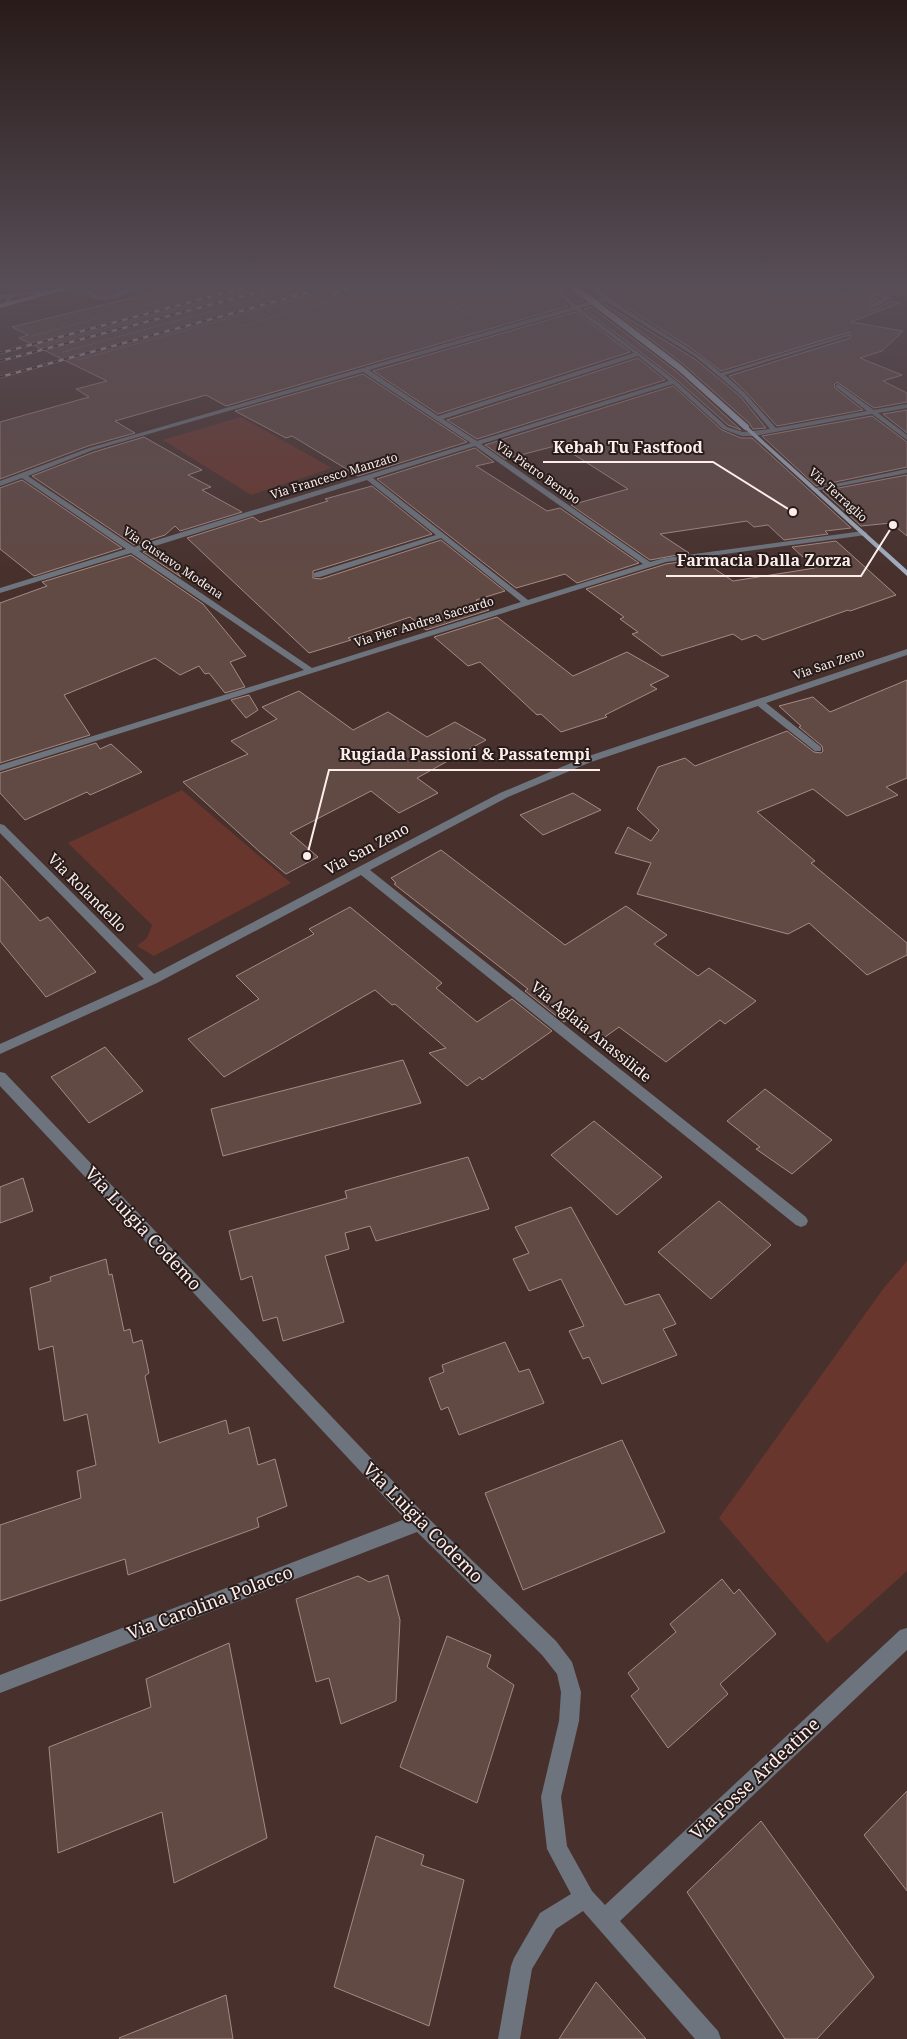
<svg xmlns="http://www.w3.org/2000/svg" width="907" height="2039" viewBox="0 0 907 2039" font-family="'Noto Serif',serif">
	<style>
		.green { fill: #69362d }
		.building { fill: #614944; stroke: #a58a85 }
		.lines { fill: none; stroke-linecap: round; stroke-linejoin: round }
		.path { stroke: #9c8885; stroke-width: 1; stroke-dasharray: 1 1; stroke-linecap: butt }
		.service { fill: #6d747d; fill-rule: evenodd }
		.minor { fill: #6d747d; fill-rule: evenodd }
		.primary { fill: #a1afc0; fill-rule: evenodd }
		.rail-casing { stroke: #c9b8b4; stroke-width: 2.5 }
		.rail { stroke: #271c1a; stroke-width: 2; stroke-dasharray: 5.5; stroke-linecap: butt }
		.primary-bridge { stroke: #a1afc0; stroke-width: 6 }
		.labels { text-anchor: middle; stroke-width: 4; stroke-linejoin: round; paint-order: stroke }
		.far-street-label { font-size: 12px; fill: #fdeeeb; stroke: #271c1a }
		.street-label { font-size: 15px; fill: #fdeeeb; stroke: #271c1a }
		.near-street-label { font-size: 18px; fill: #fdeeeb; stroke: #271c1a }
		.leader { fill: none; stroke: #fdeeeb; stroke-width: 2 }
		.callout-dot { fill: #fdeeeb; stroke: #271c1a; stroke-width: 2 }
		.callout-label { font-size: 16px; text-anchor: middle; font-weight: bold; fill: #fdeeeb; stroke: #271c1a; stroke-width: 4; stroke-linejoin: round; paint-order: stroke }
	</style>
	<rect width="100%" height="100%" fill="#48312d"/>
	<!-- green -->
	<path class="green" d="M241,417L332,468L251,495L163,440Z
		M182,790L291,883L154,956L137,946L147,938L152,925L68,843Z
		M907,1261V1571L827,1643L719,1518L883,1289Z"/>
	<!-- building -->
	<path class="building" d="M185,285H546L568,306L226,406L206,395L115,421L135,433L88,446L0,479V422L89,397L76,389L107,381L19,338L28,335L12,327Z
		M557,285H566L584,301L577,303Z
		M598,285H813L844,294L853,291L879,299L870,303L869,307L871,309H876L891,301L900,303L851,322L903,331L882,351L860,358L902,375L883,381L907,393V402L874,408L837,382L834,385L835,388L863,410L777,426L746,392L729,376L850,338V332L721,371L691,348L626,307Z
		M603,303L695,359L740,396L766,428L753,429L749,423L683,364Z
		M591,307L677,372L741,430L728,425L677,380L584,309Z
		M575,312L630,352L438,414L373,371Z
		M638,358L665,380L477,439L447,420Z
		M363,374L467,442L358,476L292,436L286,438L235,411Z
		M673,386L722,430L741,438H752L851,528L825,531L828,534L784,540L768,525L754,527L747,521L660,534L689,553L650,560L571,505L628,489L559,445L505,459L485,445Z
		M907,410V433L883,414Z
		M872,416L907,442V467L816,486L762,436Z
		M144,437L202,470L188,475L211,487L202,490L242,512L180,531L175,526L165,535L134,545L32,476L94,452Z
		M475,448L494,462L476,466L547,511L560,508L639,563L577,583L565,574L516,588L377,479Z
		M907,475V536L891,523L861,526L823,491Z
		M22,480L122,548L34,576L0,549V488Z
		M372,486L432,534L313,571V578L321,579L441,540L505,591L476,600L489,610L426,630L410,617L348,638L351,640L309,653L187,538L253,517L260,522L328,501L325,499Z
		M836,541L896,595L850,611L848,610L763,640L756,635L742,640L733,634L662,656L632,634L638,632L620,619L624,617L586,589L666,564L700,559L733,581L815,568L792,547Z
		M157,547L181,577L143,552Z
		M131,555L203,604L246,656L230,662L245,687L225,693L209,673L205,674L199,666L180,675L155,658L64,695L90,735L0,763V603L47,586L42,582Z
		M497,617L573,676L627,652L669,676L650,685L657,689L605,715L607,717L561,732L541,714L537,715L480,662L468,666L434,637Z
		M907,680V778L886,787L898,795L847,816L813,789L757,812L815,861L811,863L907,943V955L867,975L809,923L788,934L637,894L651,863L615,853L628,827L651,841L659,830L637,809L658,767L685,758L695,766L787,731L814,752L821,753L823,751L822,746L799,727L801,726L779,706L813,697L830,712Z
		M299,691L353,730L388,712L427,737L455,722L486,740L417,778L438,793L399,813L371,791L290,833L318,857L286,874L261,853L183,782L248,754L231,741L277,719L262,707Z
		M249,695L258,710L246,718L231,700Z
		M96,743L100,749L111,744L142,772L90,795L87,792L25,820L0,793V773Z
		M573,793L601,810L543,835L520,815Z
		M441,850L565,945L626,906L667,935L654,944L698,976L709,968L756,1001L725,1024L720,1020L666,1062L619,1027L598,1042L569,1019L564,1022L525,991L528,989L394,884L396,883L391,878Z
		M0,876L40,921L48,917L96,972L46,997L0,941Z
		M350,907L442,983L436,988L477,1022L512,999L552,1031L482,1080L480,1077L467,1086L429,1053L446,1048L395,1004L392,1005L375,990L224,1077L188,1039L259,999L236,976L314,934L309,929Z
		M105,1047L143,1091L89,1123L51,1077Z
		M403,1060L421,1103L223,1156L211,1109Z
		M765,1089L832,1140L792,1174L756,1149L760,1147L727,1121Z
		M594,1121L662,1177L617,1215L551,1155Z
		M468,1157L489,1209L376,1241L370,1226L345,1233L349,1249L325,1256L344,1322L283,1341L277,1317L263,1321L252,1276L241,1280L229,1231L347,1198L345,1191Z
		M23,1178L33,1211L0,1223V1187Z
		M719,1201L771,1245L711,1299L658,1252Z
		M571,1207L625,1305L659,1294L676,1324L663,1329L677,1355L602,1384L589,1357L583,1359L569,1331L584,1326L561,1279L529,1291L513,1259L529,1253L515,1227Z
		M106,1259L109,1275L112,1274L124,1331L130,1329L133,1343L142,1340L149,1373L145,1376L159,1443L226,1420L229,1434L249,1427L258,1465L275,1459L287,1506L257,1518L259,1527L128,1575L125,1559L0,1601V1525L81,1498L77,1471L96,1465L87,1414L64,1421L53,1346L39,1350L30,1288L51,1281L50,1277Z
		M505,1342L519,1372L529,1369L544,1403L459,1435L448,1407L441,1410L429,1378L444,1372L442,1365Z
		M622,1440L665,1532L523,1590L485,1493Z
		M388,1575L400,1620L396,1701L341,1724L329,1678L316,1682L296,1599L358,1576L369,1582Z
		M722,1579L734,1594L739,1589L776,1634L720,1684L728,1694L668,1748L631,1696L639,1689L628,1673L676,1632L670,1624Z
		M447,1636L491,1655L487,1667L514,1685L477,1803L400,1767Z
		M229,1643L267,1838L174,1883L162,1812L58,1853L49,1747L151,1707L146,1679Z
		M907,1791V1891L864,1835Z
		M761,1821L874,1977L817,2039H785L687,1892Z
		M376,1836L424,1855L421,1865L464,1880L429,2026L334,1987Z
		M596,1982L646,2039H559Z
		M226,1995L233,2039H120L119,2038Z"/>
	<g class="lines">
		<!-- path -->
		<path class="path" d="M437,298L455,304L457,309L474,316
			M141,307L224,285
			M239,327L387,285
			M32,336L99,318
			M48,344L266,285
			M63,352L307,285
			M78,360L348,285"/>
		<!-- service -->
		<path class="service" d="M32,285H42L12,297L9,305L4,304L8,295Z
			M97,285H104L92,293C111,304 123,285 140,285C125,297 102,307 85,293Z
			M548,285H554L577,306V308H573Z"/>
		<!-- minor -->
		<path class="minor" d="M588,285H594C633,319 682,339 721,373L849,334V336L725,375L745,393L776,428L867,411L836,387V385L838,384L874,410L907,404V408L878,413L907,435V440L872,414L754,436H742L723,429L673,384L481,444L650,562L665,558L863,531L867,533L866,535L666,562L0,771V765L304,670L131,553L0,593V588L126,549L22,478L0,486V481L89,448L602,298ZM605,301L696,357L741,395L770,429L743,432L727,427L676,381L580,308ZM575,310L634,353L438,416L369,370ZM638,356L669,381L477,441L443,419ZM363,372L471,443L134,547L28,476L93,450ZM475,446L643,564L528,600L373,478ZM367,480L436,535L314,573V577H320L441,538L521,602L312,668L139,551Z
			M857,285H865L860,288L892,298L875,307H871V305L884,298L853,289V287Z
			M74,287L72,290L0,299V295Z
			M907,469V473L815,491L811,489Z
			M907,649V655L766,703L821,747V751H815L758,706L591,762L508,797L370,870L806,1217L808,1221L806,1225L801,1227L796,1225L361,875L157,983L0,1054V1044L144,979L0,833V824L4,825L154,974L500,793L583,758Z
			M0,1072L5,1073L426,1516L556,1641L572,1662L581,1692L579,1721L561,1797L567,1846L592,1891L605,1905L900,1630L907,1628V1650L620,1921L718,2031L721,2039H695L583,1911L556,1929L532,1969L520,2039H498L511,1966L514,1958L540,1913L571,1894L547,1849L541,1797L559,1721L561,1692L557,1674L542,1655L417,1532L0,1693V1675L405,1519L0,1086Z"/>
		<!-- primary -->
		<path class="primary" d="M74,285H84L0,308V304Z
			M746,425L907,570V576L744,428L743,427Z"/>
		<defs>
			<path id="rail" d="M328,295L362,285
				M0,353L254,285
				M0,361L284,285
				M0,377L335,285"/>
		</defs>
		<!-- rail casing -->
		<use href="#rail" class="rail-casing"/>
		<!-- rail -->
		<use href="#rail" class="rail"/>
		<!-- primary-bridge -->
		<path class="primary-bridge" d="M571,285L680,368L746,427"/>
	</g>
	<!-- sky -->
	<linearGradient id="sky" x2="0" y2="1"><stop stop-color="#281b19"/><stop offset="0.5" stop-color="#584e57"/><stop offset="1" stop-color="#584e57" stop-opacity="0"/></linearGradient>
	<rect width="907" height="571" fill="url(#sky)"/>
	<g class="labels">
		<!-- far-street labels -->
		<g class="far-street-label">
			<text transform="translate(538 473) rotate(35)" y="4">Via Pietro Bembo</text>
			<text transform="translate(334 476) rotate(-17)" y="4">Via Francesco Manzato</text>
			<text transform="translate(838 495) rotate(42)" y="4">Via Terraglio</text>
			<text transform="translate(173 563) rotate(34)" y="4">Via Gustavo Modena</text>
			<text transform="translate(424 622) rotate(-17)" y="4">Via Pier Andrea Saccardo</text>
			<text transform="translate(829 664) rotate(-19)" y="4">Via San Zeno</text>
		</g>
		<!-- street labels -->
		<g class="street-label">
			<text transform="translate(367 849) rotate(-28)" y="5">Via San Zeno</text>
			<text transform="translate(87 893) rotate(45)" y="5">Via Rolandello</text>
			<text transform="translate(591 1032) rotate(39)" y="5">Via Aglaia Anassilide</text>
		</g>
		<!-- near-street labels -->
		<g class="near-street-label">
			<text transform="translate(143 1229) rotate(47)" y="6">Via Luigia Codemo</text>
			<text transform="translate(423 1523) rotate(45)" y="6">Via Luigia Codemo</text>
			<text transform="translate(210 1603) rotate(-21)" y="6">Via Carolina Polacco</text>
			<text transform="translate(755 1779) rotate(-43)" y="6">Via Fosse Ardeatine</text>
		</g>
	</g>
	<!-- callouts -->
	<path class="leader" d="M793 512L713 462H543M893 525L861 576H666M307 856L329 770H600"/>
	<g class="callout-dot">
		<circle cx="793" cy="512" r="5"/>
		<circle cx="893" cy="525" r="5"/>
		<circle cx="307" cy="856" r="5"/>
	</g>
	<g class="callout-label">
		<text x="628" y="453">Kebab Tu Fastfood</text>
		<text x="764" y="566">Farmacia Dalla Zorza</text>
		<text x="465" y="760">Rugiada Passioni &amp; Passatempi</text>
	</g>
</svg>
